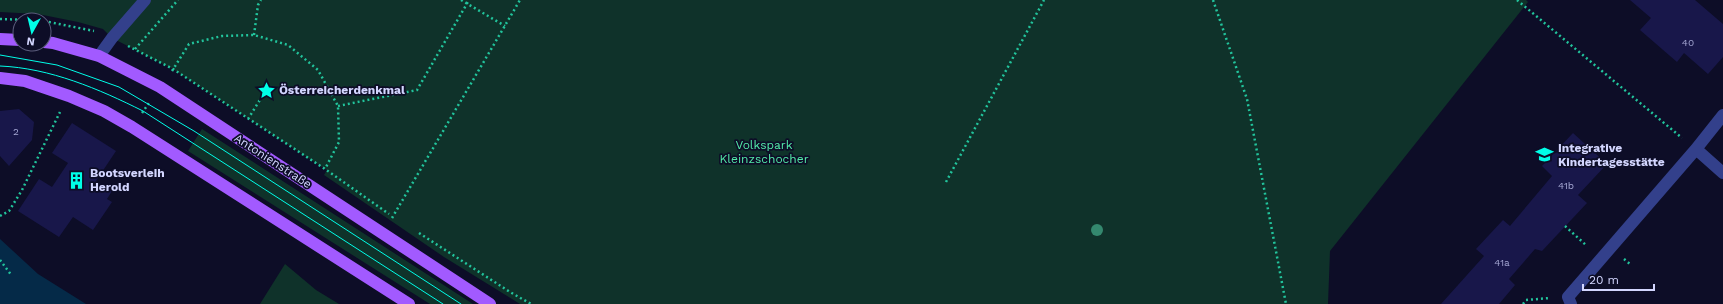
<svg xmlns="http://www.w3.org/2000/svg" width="1723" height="304" viewBox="0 0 1723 304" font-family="'Work Sans',sans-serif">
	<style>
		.green { fill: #0f322a }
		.water { fill: #052a48 }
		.building { fill: #18174a }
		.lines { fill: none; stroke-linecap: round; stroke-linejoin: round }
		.path { stroke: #22c49c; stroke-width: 2.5; stroke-dasharray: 2 3; stroke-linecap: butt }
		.minor { stroke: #33408b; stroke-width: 12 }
		.major { stroke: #a25aff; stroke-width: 12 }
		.tram { stroke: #00fee8; stroke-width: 1 }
		.tree { fill: #34886e }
		.labels { text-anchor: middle; stroke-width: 3.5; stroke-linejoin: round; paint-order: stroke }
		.number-label { font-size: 10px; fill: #a4a6d2 }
		.poi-label { font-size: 12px; font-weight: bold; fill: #d3d6ff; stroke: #0d0d27; text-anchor: start }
		.park-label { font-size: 12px; fill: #53eca9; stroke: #0d0d27 }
		.street-label { font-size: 12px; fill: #d3d6ff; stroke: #0d0d27 }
	</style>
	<rect width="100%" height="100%" fill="#0d0d27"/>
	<!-- green -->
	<path class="green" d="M0,0H1526L1528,2L1330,251L1328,304H520L444,257L324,175L327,170L325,169L173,69L112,38L103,29L78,22L38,14L0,12Z
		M202,129L473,304H430L188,151Z
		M285,264L316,290L339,304H260Z"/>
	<!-- water -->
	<path class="water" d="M0,239L38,274L86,304H0Z"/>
	<!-- building -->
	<path class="building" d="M1630,0H1695L1723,24V57L1708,74L1684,53L1677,62L1640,30L1651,18Z
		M19,109L34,122L32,140L9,166L0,156V111Z
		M72,123L116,151L96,181L112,191L107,199L112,202L93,230L73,217L59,237L18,211L39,179L52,187L68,163L52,153Z
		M1573,133L1607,164L1578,195L1587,203L1542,251L1535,249L1509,279L1515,285L1499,304H1441L1484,256L1476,249L1503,220L1510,226L1552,176L1542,166Z"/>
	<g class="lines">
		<!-- path -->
		<path class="path" d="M461,0L505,26
			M1213,0L1247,99L1286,304
			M1517,0L1682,138
			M0,19L30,20
			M44,21L94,31
			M254,35L258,5L261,0
			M128,46L173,69L325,169L389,214
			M135,49L178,0
			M172,71L189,44L222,36L254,35L288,45L318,70L338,106L339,142L325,169
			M338,106L417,90L469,0
			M142,113L149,103
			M248,119L266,90
			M946,182L1044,0
			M0,216L9,211L22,190L60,112
			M392,218L520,0
			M1565,226L1587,246
			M419,233L510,292L531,304
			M1624,259L1630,264
			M0,260L12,276
			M1523,304L1526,300L1550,298"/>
		<!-- minor -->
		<path class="minor" d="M99,56L112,38L145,0
			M1723,115L1696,149L1723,173
			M1571,304L1568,297L1696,149"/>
		<!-- major -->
		<path class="major" d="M0,39L20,40
			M44,42L53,43L99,56L160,87L490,304
			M0,78L25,81L69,96L104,111L132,127L409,304"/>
		<!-- tram -->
		<path class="tram" d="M0,55L57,65L119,87L194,131L461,304
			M0,66C50,68 99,89 143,111L443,304"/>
	</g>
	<!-- trees -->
	<circle class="tree" cx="1097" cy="230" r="6"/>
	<!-- icons -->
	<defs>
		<symbol id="sight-bare" viewBox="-9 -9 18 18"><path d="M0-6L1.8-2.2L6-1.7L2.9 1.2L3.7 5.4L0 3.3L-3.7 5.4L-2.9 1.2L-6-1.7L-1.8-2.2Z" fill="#00fee8" stroke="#0d0d27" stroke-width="2.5" paint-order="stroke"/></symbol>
		<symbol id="school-bare" viewBox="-9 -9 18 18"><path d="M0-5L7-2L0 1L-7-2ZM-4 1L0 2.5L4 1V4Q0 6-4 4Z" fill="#00fee8" stroke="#0d0d27" stroke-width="2.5" paint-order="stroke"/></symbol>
		<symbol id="building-bare" viewBox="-9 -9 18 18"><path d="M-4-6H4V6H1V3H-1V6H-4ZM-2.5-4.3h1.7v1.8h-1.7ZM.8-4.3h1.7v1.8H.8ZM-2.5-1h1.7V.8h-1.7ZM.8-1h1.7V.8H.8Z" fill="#00fee8" stroke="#0d0d27" stroke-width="2.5" paint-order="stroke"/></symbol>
	</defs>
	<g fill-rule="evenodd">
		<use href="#sight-bare" x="254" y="78" width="25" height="25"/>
		<use href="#school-bare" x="1532" y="142" width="25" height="25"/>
		<use href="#building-bare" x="64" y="168" width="25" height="25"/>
	</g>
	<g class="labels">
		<!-- number labels -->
		<g class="number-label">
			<text x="1688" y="46">40</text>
			<text x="16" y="135">2</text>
			<text x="1566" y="189">41b</text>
			<text x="1502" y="266">41a</text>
		</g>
		<!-- poi labels -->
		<g class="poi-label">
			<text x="279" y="94">Österreicherdenkmal</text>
			<text x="1558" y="152">Integrative<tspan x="1558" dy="14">Kindertagesstätte</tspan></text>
			<text x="90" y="177">Bootsverleih<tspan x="90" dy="14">Herold</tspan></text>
		</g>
		<!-- park labels -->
		<g class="park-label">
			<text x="764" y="149">Volkspark<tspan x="764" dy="14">Kleinzschocher</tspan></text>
		</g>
		<!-- street labels -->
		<g class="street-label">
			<text transform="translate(273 161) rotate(33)" y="4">Antonienstraße</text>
		</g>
	</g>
	<!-- north arrow -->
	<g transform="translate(32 32) rotate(188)"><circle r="19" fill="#0d0d27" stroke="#5c5d7d"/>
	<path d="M0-3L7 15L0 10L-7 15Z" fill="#00fee8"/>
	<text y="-6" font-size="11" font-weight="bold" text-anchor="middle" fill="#d3d6ff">N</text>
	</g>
	<!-- scale -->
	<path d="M1583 284v6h71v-6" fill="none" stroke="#d3d6ff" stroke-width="2"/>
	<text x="1589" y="284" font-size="12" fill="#d3d6ff" stroke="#0d0d27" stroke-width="3" paint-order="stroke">20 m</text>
</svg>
